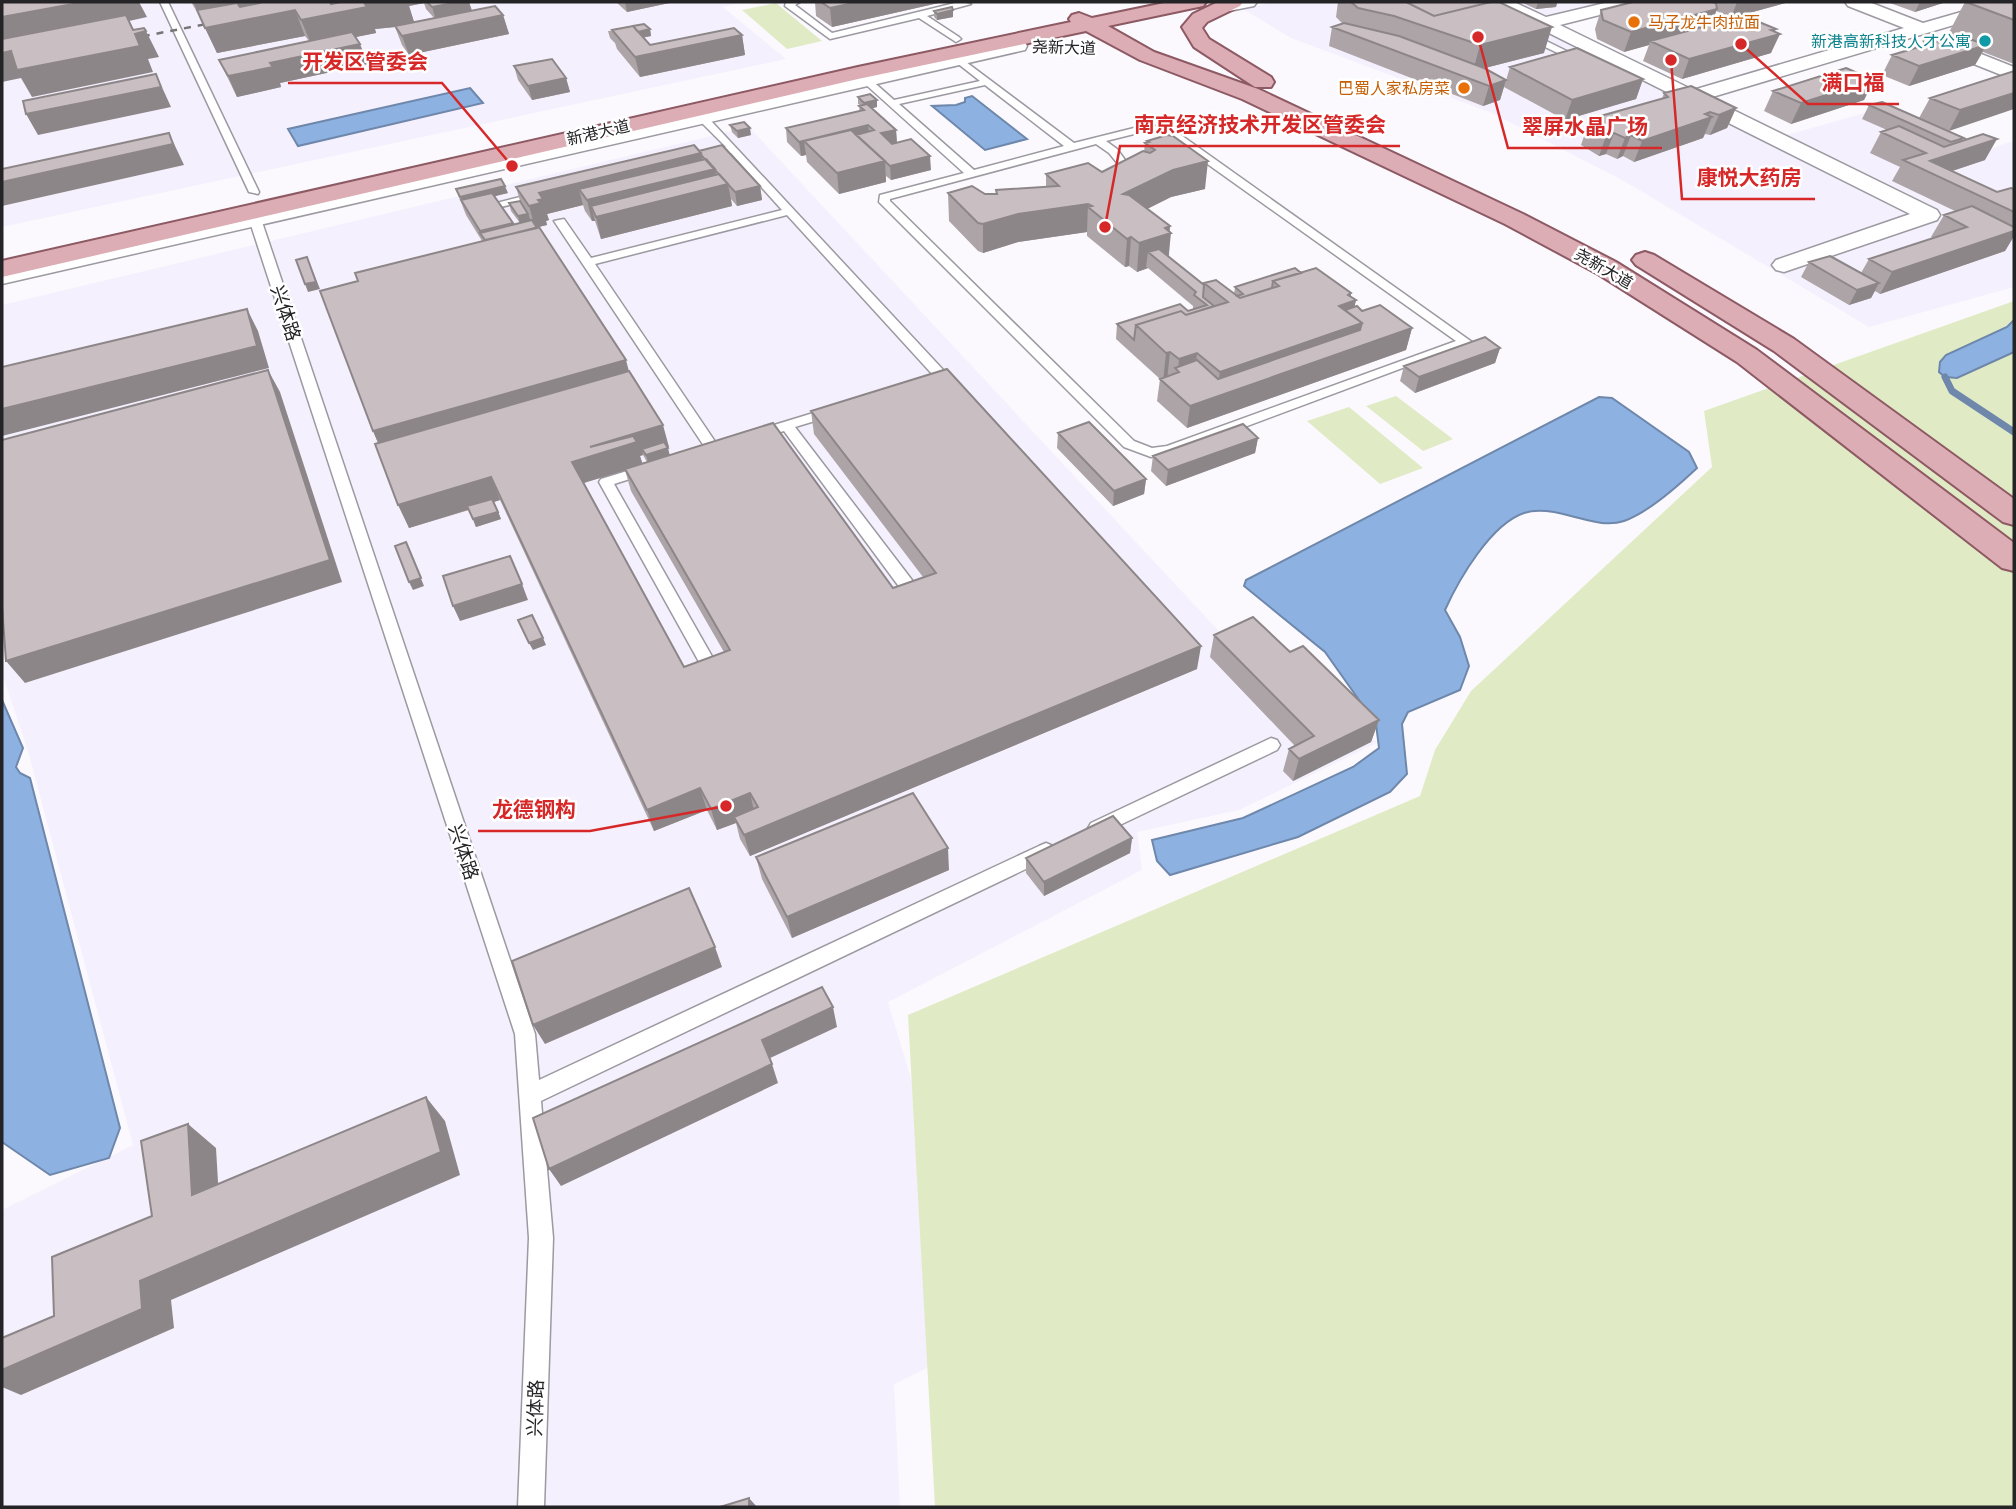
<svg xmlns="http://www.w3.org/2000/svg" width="2016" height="1509" viewBox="0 0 2016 1509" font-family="'Times New Roman','Noto Sans SC',serif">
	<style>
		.built { fill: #f5f0fd }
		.green { fill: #e0ebc6 }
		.water { fill: #8db2e2; stroke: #6e87aa; stroke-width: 2 }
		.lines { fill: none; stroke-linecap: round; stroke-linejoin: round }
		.stream { stroke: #6e87aa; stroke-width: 7 }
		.lane-casing { stroke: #9c99a1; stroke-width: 3 }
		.street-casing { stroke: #9c99a1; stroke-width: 3 }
		.primary-casing { stroke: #8d5963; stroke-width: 4 }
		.lane { fill: #fff; fill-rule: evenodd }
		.street { fill: #fff; fill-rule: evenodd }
		.primary { fill: #dcadb5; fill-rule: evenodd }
		.rail { stroke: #767578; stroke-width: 2.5; stroke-dasharray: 7 7; stroke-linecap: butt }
		.wall { fill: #ada4a7; fill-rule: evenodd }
		.shaded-wall { fill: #8d8688 }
		.building { fill: #c9bfc2; stroke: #8d8688; stroke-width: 2 }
		.food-dot { fill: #e8710a; stroke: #fff; stroke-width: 2.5 }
		.culture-dot { fill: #0f9aa8; stroke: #fff; stroke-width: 2.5 }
		.labels { text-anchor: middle; stroke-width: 5; stroke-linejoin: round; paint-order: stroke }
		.far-food-label { font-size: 16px; fill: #c56008; stroke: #fff; text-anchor: start }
		.far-culture-label { font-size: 16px; fill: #0d838f; stroke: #fff; text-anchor: end }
		.far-street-label { font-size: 16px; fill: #242326; stroke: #fff }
		.street-label { font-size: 19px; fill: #242326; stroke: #fff }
		.leader { fill: none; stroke: #d62828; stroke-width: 2.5 }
		.callout-dot { fill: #d62828; stroke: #fff; stroke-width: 2.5 }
		.callout-label { font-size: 21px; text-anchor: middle; font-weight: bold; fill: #d62828; stroke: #fff; stroke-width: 5; stroke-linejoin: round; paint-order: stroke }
	</style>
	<rect width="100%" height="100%" fill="#fbf9fe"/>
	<!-- built -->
	<path class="built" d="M2,2H744L723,7L786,59L2,227Z
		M1274,2H1606L1532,21L1769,140L1886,107L1987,150L2010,142L2014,143V287L1869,327L1624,181L1492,113L1291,38L1243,9Z
		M749,127L1230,643L1261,630L1377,743L1239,810L1137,832L1142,870L888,1002L989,1338L894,1384L900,1507H2V1210L133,1145L28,751L2,673V305Z"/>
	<!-- green -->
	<path class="green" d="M776,3L822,41L787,49L742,10Z
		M2014,301V1507H935L908,1015L1420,796L1435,750L1471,691L1712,467L1704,411Z
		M1396,396L1453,439L1423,451L1366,406Z
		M1349,407L1423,468L1380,484L1307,421Z"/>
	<!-- water -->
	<path class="water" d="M470,88L483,103L298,146L288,129Z
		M972,96L1027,139L985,150L932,106L956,105L965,102V98Z
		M2014,320V352L1957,378L1945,377L1939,372L1940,362L1946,355L2007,327Z
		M1599,397L1612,398L1689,452L1697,468C1679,485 1647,513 1624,521C1606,527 1588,520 1571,516C1557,512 1539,508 1524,513C1491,524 1459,579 1445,610L1460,637L1469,666L1460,690L1408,712L1402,724L1407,774L1390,792L1298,837L1170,875L1157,861L1152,840L1243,818L1353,767L1379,748L1376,724L1325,652L1244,586L1246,580Z
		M2,700L23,748L16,767L20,773L30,778L120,1128L109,1158L50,1175L2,1142Z"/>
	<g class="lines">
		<!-- stream -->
		<path class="stream" d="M1945,377L1952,391L2014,432"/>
		<defs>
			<path id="lane" d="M160,2H168L259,192L258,194L249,192Z
				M786,2H800L795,5L832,33L959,2L971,4L927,16L959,37L961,39L956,42L919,18L830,39L785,6Z
				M1524,33H1530L1589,62L1581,64L1524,37Z
				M950,50L1074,143L1146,125L1171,128L1472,342L1175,453L1151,457L1124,447L879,202L880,195L964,173L853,73L861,71L894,100L980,81L947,55L945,53ZM985,85L1064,146L974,170L899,104ZM1146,131L1164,133L1456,341L1167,446L1152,448L1134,441L890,201V199L1096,144L1109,153L1118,164L1112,172L1104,176C1114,184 1122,172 1128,164L1117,149L1106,141Z
				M691,108H699L947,374V380L921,385V379L933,375L787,215L595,264L716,443L729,439L736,443L718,452H708L554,221L564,219L591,258L782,210L731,153H720V149L726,147L691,112Z
				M540,192L546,195L544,197L479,212L473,209Z
				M255,216L261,219L535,1034L539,1080L1039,846L1046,843L1053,846L1055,851L1053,856L541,1101L553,1238L544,1507H518L529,1238L515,1034L249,219Z
				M833,407L840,411L838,414L795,427L918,588L920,592L918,596H906L784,431L756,439L749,435L751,432Z
				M650,464L657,468L655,471L614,484L722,674L720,678H708L599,482L601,479Z
				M1271,738L1277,740L1280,745L1277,750L1103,833L1097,835L1091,833L1088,828L1091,823Z"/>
			<path id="street" d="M1225,2H1257L1254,6L1229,11L1220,6Z
				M1492,2H1514L1546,17L1609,2H1638L1635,6L1560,25L1693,90L1904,28L1848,6L1845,2H1869L1923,23L1996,2H2014V7L1709,98L1937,210L1940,215L1937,220L1784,272L1776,270L1772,265L1776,260L1910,214L1495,6Z
				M1933,35L2014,67V80L1926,45L1924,41Z
				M1018,40L1025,42L1027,46L1025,50L2,284V270Z"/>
			<path id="primary" d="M1169,2H1206L1203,6L1108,26L1154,52L1258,89L1523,214L1616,262L1757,350L2014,543V571L2002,568L1737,362L1598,274L1505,224L1242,99L1140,60L1086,31L858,79L2,277V261L858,67L1071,22L1069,19L1072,15L1079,13L1092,18Z
				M1218,2H1243L1240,6L1207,22L1202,28L1209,39L1271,77L1274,82L1271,87H1255L1194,47L1182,27L1193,14Z
				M1645,252L1654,255L1794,339L2014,499V525L2003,522L1774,351L1636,265L1632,260L1636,255Z"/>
		</defs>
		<!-- lane casing -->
		<use href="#lane" class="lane-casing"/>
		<!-- street casing -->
		<use href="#street" class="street-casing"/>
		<!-- primary casing -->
		<use href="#primary" class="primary-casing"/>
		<!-- lane -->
		<use href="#lane" class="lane"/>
		<!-- street -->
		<use href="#street" class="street"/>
		<!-- primary -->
		<use href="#primary" class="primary"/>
		<!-- rail -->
		<path class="rail" d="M129,39L222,21"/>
	</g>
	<!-- wall -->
	<path class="wall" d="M191,2H330L331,4L341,2H469L472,10L503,15L509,34L409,55L402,45L395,27L375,29L376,33L355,37L368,64L280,83L281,87L237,97L219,60L309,41L305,36L217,53L199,15ZM424,3L426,9L434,18L414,22L409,6Z
		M616,2H674L627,12Z
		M815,2H943L832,27L816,16Z
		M1338,2H1485L1544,53L1485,68L1506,80L1500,100L1483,106L1329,46L1332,27L1342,23L1336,17Z
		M1521,2H1561L1557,3L1556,7L1536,9Z
		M1633,2H1789L1731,18L1716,11L1711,24L1775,32L1771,53L1682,79L1643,61L1649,45L1624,52L1597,39L1595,29L1601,10Z
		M1890,2H1946L1915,12L1890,3Z
		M1965,2H2014V64L1983,52L1975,65L1909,86L1882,75L1892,55L1947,38H1946Z
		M934,11L953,17L937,20L934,17Z
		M650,29L651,36L644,37L650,45L742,35L745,55L640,77L617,49L615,43L610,38L608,31Z
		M514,66L566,78L570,92L532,100L518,80Z
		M1510,67L1643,79L1636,99L1565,120L1504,87Z
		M2014,71L1949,131L1919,118L1930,98Z
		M1874,80L1864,100L1791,124L1764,111L1773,91Z
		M1664,93L1736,108L1727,128L1710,135L1705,134L1703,138L1634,162L1623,156L1617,159L1606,154L1599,156L1581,145L1590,119L1662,99Z
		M858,97L877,100V107L872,108L896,130L897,143L931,170L891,180L886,176V182L839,194L807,162L806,155L801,156L787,142L786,128L859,111L860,105L858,104Z
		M1869,105L1963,140L1985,160L1952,171L1997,192L2014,189V236L2005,251L1880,294L1875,291L1871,298L1849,305L1801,277L1809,262L1861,273L1869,259L1933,238L1931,237L1944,215L1955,211L1892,181L1900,167L1870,153L1881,132L1887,130L1862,119Z
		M730,125L751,135L738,138L732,132Z
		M1147,141L1205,189L1171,197L1147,209L1170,226L1169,257L1204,285V283L1234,294L1235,287L1301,273L1351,293V296L1356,300L1354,307L1412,328L1406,350L1187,428L1157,401L1160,379L1116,339L1117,324L1188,311L1193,310V306L1148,268L1137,272L1129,266L1125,267L1087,236V232L1018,242L983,253L978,251L949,221L948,193L996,194L1046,187V174L1102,172L1144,152L1145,143H1147Z
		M699,151L760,186L762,200L737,206L731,199L732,206L601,239L595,221H592L585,211L583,205L547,214L549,220L546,221L547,225L537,227L629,372L669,447L667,448L669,455L893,588L923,577L814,434L811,411L1197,669L750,856L740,839L736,823L717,830L707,810L654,831L500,500L494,502L501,519L476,527L469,510L409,528L378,443L373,431L358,281L482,241L466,215L456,189L508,193L495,196L513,225L520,223L511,211L509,203L520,201L516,187ZM643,455L647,462L642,463L640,456ZM625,470L631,491L724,652L684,667L584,483Z
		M1500,348L1495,363L1415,393L1400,381L1404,366Z
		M1058,433L1146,479L1144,494L1113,506L1057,448Z
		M1258,438L1255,453L1166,486L1151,471L1153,456Z
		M1214,635L1290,652L1379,720L1371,742L1293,781L1283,771L1289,749L1295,746L1210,657Z
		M1132,838L1130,853L1044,896L1026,873V858Z
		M756,857L949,870L792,938L762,879Z"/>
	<!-- shaded-wall -->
	<path class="shaded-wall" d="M84,2H139L147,17L129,21L135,34L146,31L159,57L148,59L153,72L32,97L21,78L2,82V53L11,51L140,46L2,45V17Z
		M193,2H233L234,5L217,12L199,15Z
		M234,2H259L260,5L237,10Z
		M355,2H424V3L409,6L415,25L375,29L376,33L312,46L301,20Z
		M459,2H469L472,13L436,20L432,7Z
		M625,2H674L627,12Z
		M858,2H943L832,27L830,8Z
		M1538,2H1561L1557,3L1556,7L1536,9Z
		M1737,2H1789L1731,18Z
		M1920,2H1946L1915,12Z
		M1717,9L1710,28L1650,41L1649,45L1624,52L1631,32Z
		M295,10L305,36L217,53L205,28Z
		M953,10V17L937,20V14Z
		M503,15L509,34L409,55L402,36Z
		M1552,27L1544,53L1473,71L1480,45Z
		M650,29L651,36L622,42L618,36Z
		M1776,29L1773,35L1780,34L1771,53L1682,79L1689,59Z
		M742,35L745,55L640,77L635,57Z
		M360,44L368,64L280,83L281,87L237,97L225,69Z
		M1986,45L1975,65L1909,86L1919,66Z
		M156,74L171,107L38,135L26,114Z
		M566,78L570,92L532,100L528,86Z
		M1643,79L1636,99L1565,120L1572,100Z
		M1506,80L1500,100L1483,106L1489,86Z
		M1874,80L1864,100L1791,124L1801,103Z
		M2014,93V109L1949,131L1960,110Z
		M877,100V107L865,110L864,103Z
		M1736,108L1727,128L1710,135L1719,115Z
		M1710,112L1707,119L1712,117L1703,138L1634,162L1642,141Z
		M868,125L870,139L804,141L806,155L801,156L799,142Z
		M750,128L751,135L738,138L737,131Z
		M896,130L897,144L882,147L881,133Z
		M169,133L184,165L2,206V182Z
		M1614,133L1606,154L1599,156L1606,136Z
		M1631,135L1623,156L1617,159L1625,138Z
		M1997,139L1985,160L1937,176L1930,161Z
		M701,153L705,171L715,169L718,187L728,184L732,206L601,239L596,217L591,206L595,221H592L587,200L579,189L583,205L547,214L549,220L546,221L547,225L535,228L529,206L538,200L539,193Z
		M930,156L931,170L891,180L890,166Z
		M885,161L886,182L839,194L837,173Z
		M1208,161L1205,189L1171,197L1121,222L1123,194L1173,170Z
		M505,186L508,193L463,204L460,197Z
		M760,186L762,200L737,206L735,192Z
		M1088,204L1087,232L1018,242L983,253V224L1018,214Z
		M528,214L531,221L520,224L518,216Z
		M513,223L516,233L485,241L480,231Z
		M1170,226L1169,234L1171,233L1168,262L1148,252L1146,267L1148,268L1137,272L1139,243L1165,228Z
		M2014,228V236L2005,251L1880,294L1892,272Z
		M1131,237L1129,266L1125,267L1127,239Z
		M307,257L320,289L308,292L305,284Z
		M1879,283L1871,298L1849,305L1857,290Z
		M1351,293L1349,302L1356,300L1351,323L1339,306L1348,295Z
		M247,309L258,331L269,368L2,436V409Z
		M1362,323L1412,328L1406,350L1187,428L1190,406L1216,396L1220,372Z
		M1500,348L1495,363L1415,393L1419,377Z
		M1170,352L1167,381L1163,382L1166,353Z
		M1197,353L1194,382L1178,371L1179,359Z
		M626,360L632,383L383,454L373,431Z
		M268,370L280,392L342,582L25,683L6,661Z
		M663,425L669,447L645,455L642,449L643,455L640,456L643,465L580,484L572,462L590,447Z
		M1258,438L1255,453L1166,486L1168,470Z
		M668,448L670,456L648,463L646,455Z
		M491,477L500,500L409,528L398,505Z
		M1146,479L1144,494L1113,506L1114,491Z
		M498,512L501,519L476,527L473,519Z
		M406,542L424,586L413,590L409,582Z
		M522,584L528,600L460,621L453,606Z
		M543,638L546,645L533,650L529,643Z
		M1201,646L1197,669L750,856L744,835Z
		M1379,720L1371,742L1293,781L1299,759Z
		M700,788L707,810L654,831L647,810Z
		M750,793L755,815L734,817L736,823L717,830L711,809Z
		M1132,838L1130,853L1044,896V882Z
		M948,848L949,870L792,938L787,917Z
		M715,947L722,967L545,1044L533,1025Z
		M833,1007L837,1027L768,1059L762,1040Z
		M772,1064L778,1083L561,1186L549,1169Z
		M426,1097L445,1121L460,1175L171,1300L174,1328L21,1395L2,1387V1370Z
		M188,1124L216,1148L220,1216L192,1195Z
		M749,1498L757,1507H749Z"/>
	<!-- building -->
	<path class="building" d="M2,2H84L2,17Z
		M259,2H330L331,4L341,2H387L365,4L367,7L301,20L295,10L205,28L197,10L237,3L240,7L260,3Z
		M427,2H459L432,7Z
		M821,2H858L830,8Z
		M1351,2H1406L1434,16L1491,2H1499L1552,27L1480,45L1394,16L1358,8Z
		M1406,2H1485L1487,3L1434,16Z
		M1633,2H1712L1716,3L1717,9L1631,32L1603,20L1601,10Z
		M1966,2H2014V20Z
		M495,6L503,15L402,36L395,26Z
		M952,7L953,10L937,14L934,11Z
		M126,15L133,30L144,28L146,31L135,34L140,46L17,70L11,51L2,53V39Z
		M1736,18L1752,19L1776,29L1771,30L1780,34L1689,59L1650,41Z
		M1344,23L1399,36L1484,68L1506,80L1489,86L1332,27Z
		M644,24L650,29L638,32L633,26Z
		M633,26L650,45L734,28L742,35L635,57L612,30Z
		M352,32L360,44L270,63L273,67L228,76L219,60Z
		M1959,35L1986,45L1919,66L1892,55Z
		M1577,48L1643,79L1572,100L1510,67Z
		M552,59L566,78L528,86L514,66Z
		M1846,68L1874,80L1801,103L1773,91Z
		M2014,71V93L1960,110L1930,98Z
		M156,74L161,87L26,114L23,101Z
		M1691,86L1736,108L1719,115L1710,112L1705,114L1712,117L1642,141L1631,135L1625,138L1614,133L1606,136L1588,125L1594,122L1590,119L1668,97L1664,93Z
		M870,94L877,100L864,103L858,97Z
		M1882,102L1964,138L1951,142L1869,105Z
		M867,104L896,130L881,133L892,144L911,139L930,156L890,166L856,135L874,130L868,125L799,142L786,128L864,110L859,106Z
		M744,122L750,128L737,131L730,125Z
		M1899,126L1944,147L1983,134L1997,139L1930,161L1997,192L2011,188L2014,189V212L1903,160L1926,153L1881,132Z
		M851,130L885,161L837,173L804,141Z
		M169,133L173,144L2,182V169Z
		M1167,135L1173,136L1208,161L1173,170L1123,194L1129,195L1170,226L1165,228L1171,233L1139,243L1131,237L1127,239L1088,207L1092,206L1088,204L1018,214L983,224L978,223L948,193L972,186L985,194H997L996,190L1059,186L1046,174L1088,163L1102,172L1143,151L1150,153L1155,150L1145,143L1149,142L1147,141Z
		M694,145L701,153L539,193L543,199L538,200L541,203L529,206L516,187Z
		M722,145L760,186L735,192L702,156L699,151Z
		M706,159L715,169L587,200L579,189Z
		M719,174L728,184L596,217L591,206Z
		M501,179L505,186L460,197L456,189Z
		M492,193L513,223L480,231L461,200Z
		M520,201L528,214L518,216L509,203Z
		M1972,206L2014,227V231L1892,272L1869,259L1967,227L1944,215Z
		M532,220L537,228L485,240L480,233Z
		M539,227L626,360L373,431L320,291L358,281L355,273Z
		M1159,249L1204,285L1203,297L1214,306L1186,315L1181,311L1136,325L1134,340L1117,324L1180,304L1188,311L1207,305L1194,295L1196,292L1148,252Z
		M1830,256L1879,283L1857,290L1809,262Z
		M307,257L316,282L305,284L296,260Z
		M1295,268L1301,273L1273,281L1272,288L1240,298L1237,296L1243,294L1235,287Z
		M1316,268L1351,293L1348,295L1356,300L1339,306L1362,323L1220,372L1197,353L1179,359L1170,352L1166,353L1136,325L1181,311L1186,315L1228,302L1204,283L1216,280L1240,298L1279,286L1273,281Z
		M1380,305L1412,328L1190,406L1160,379L1179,372L1175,368L1197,360L1218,379L1360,330L1362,323L1345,310L1357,306L1362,311Z
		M247,309L257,346L2,409V367Z
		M1485,337L1500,348L1419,377L1404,366Z
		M947,369L1201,646L744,835L734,817L758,807L750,793L711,809L700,788L647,810L491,477L398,505L375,444L629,371L663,425L590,447L633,436L637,442L572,462L684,667L730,650L625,469L773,423L893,588L936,573L811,411Z
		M268,370L330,560L6,661L2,606V440Z
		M1089,422L1146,479L1114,491L1058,433Z
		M1243,424L1258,438L1168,470L1153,456Z
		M664,442L668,448L646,455L642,449Z
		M492,499L498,512L473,519L467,506Z
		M406,542L421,578L409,582L395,546Z
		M510,556L522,584L453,606L443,576Z
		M532,615L543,638L529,643L518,620Z
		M1253,617L1290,652L1303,646L1379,720L1299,759L1289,749L1314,736L1214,635Z
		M913,793L948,848L787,917L756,857Z
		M1113,816L1132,838L1044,882L1026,858Z
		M689,888L715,947L533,1025L512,961Z
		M822,987L833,1007L762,1040L772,1064L549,1169L533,1118Z
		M426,1097L441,1152L140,1281L142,1309L2,1370V1338L54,1316L52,1257L152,1216L141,1141L188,1124L192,1195Z
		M749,1498V1507H720Z"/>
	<!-- markers -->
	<g class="food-dot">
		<circle cx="1634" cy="22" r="7"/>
		<circle cx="1464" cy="88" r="7"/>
	</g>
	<circle class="culture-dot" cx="1985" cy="41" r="7"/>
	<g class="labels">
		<!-- far-food labels -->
		<g class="far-food-label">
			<text x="1648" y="28">马子龙牛肉拉面</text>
			<text x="1450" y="94" text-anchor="end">巴蜀人家私房菜</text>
		</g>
		<!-- far-culture labels -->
		<g class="far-culture-label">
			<text x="1971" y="47">新港高新科技人才公寓</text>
		</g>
		<!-- far-street labels -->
		<g class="far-street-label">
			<text transform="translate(1064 47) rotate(2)" y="6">尧新大道</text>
			<text transform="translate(598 132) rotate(-13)" y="6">新港大道</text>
			<text transform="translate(1604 268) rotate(30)" y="6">尧新大道</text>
		</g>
		<!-- street labels -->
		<g class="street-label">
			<text transform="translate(286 313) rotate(72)" y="7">兴体路</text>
			<text transform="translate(464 852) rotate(72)" y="7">兴体路</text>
			<text transform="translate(535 1408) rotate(-88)" y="7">兴体路</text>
		</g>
	</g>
	<!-- callouts -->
	<path class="leader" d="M512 166L442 83H288M1741 44L1808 104H1899M1105 227L1120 146H1400M1478 37L1508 148H1662M1671 60L1682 199H1815M726 806L590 831H478"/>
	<g class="callout-dot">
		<circle cx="512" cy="166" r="7"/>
		<circle cx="1741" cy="44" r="7"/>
		<circle cx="1105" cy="227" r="7"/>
		<circle cx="1478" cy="37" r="7"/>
		<circle cx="1671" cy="60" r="7"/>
		<circle cx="726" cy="806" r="7"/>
	</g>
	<g class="callout-label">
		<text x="365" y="69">开发区管委会</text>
		<text x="1853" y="90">满口福</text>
		<text x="1260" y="132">南京经济技术开发区管委会</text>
		<text x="1585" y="134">翠屏水晶广场</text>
		<text x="1749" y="185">康悦大药房</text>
		<text x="534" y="817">龙德钢构</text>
	</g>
	<!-- border -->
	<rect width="2016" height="1509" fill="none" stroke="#242326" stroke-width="7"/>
</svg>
